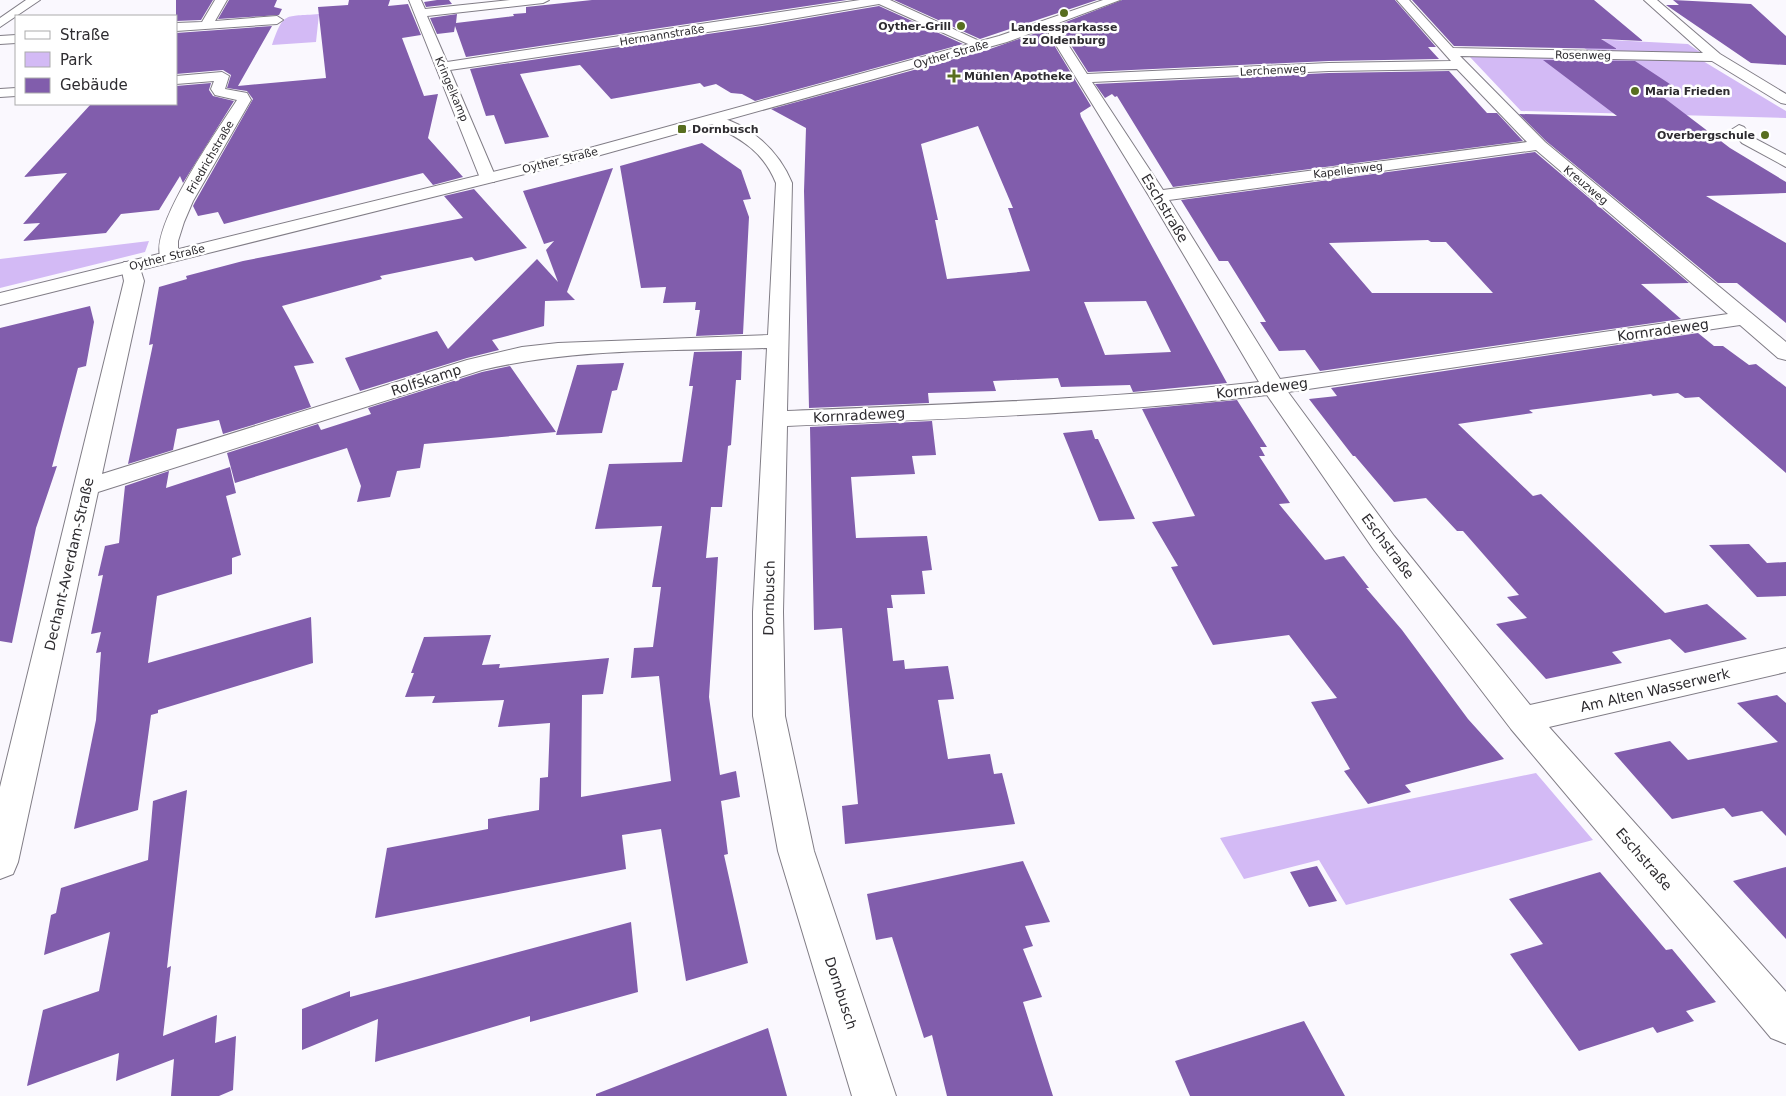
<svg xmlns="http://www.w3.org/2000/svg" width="1786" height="1096" viewBox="0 0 1786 1096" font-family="'DejaVu Sans',sans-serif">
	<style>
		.green { fill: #d3baf5 }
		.building { fill: #815dac; fill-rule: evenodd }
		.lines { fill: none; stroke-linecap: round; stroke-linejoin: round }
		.minor-casing { stroke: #817d86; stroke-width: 2 }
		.major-casing { stroke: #817d86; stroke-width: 2 }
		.minor { fill: #fff; fill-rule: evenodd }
		.major { fill: #fff; fill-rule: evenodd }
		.poi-dot { fill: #586e1f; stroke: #fff; stroke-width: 2 }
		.labels { text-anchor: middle; stroke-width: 5; stroke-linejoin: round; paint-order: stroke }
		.far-poi-label { font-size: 11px; font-weight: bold; fill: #2e2c30; stroke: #fff; text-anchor: start }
		.far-street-label { font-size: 11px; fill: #2e2c30; stroke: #fff }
		.street-label { font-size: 14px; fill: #2e2c30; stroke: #fff }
	</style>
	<rect width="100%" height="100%" fill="#faf8fe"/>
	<!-- green -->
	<path class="green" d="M319,14L316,42L272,45C284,11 284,17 319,14Z
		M1571,38L1688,44L1703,54L1591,53Z
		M1469,56L1703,61L1786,111V118L1521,111Z
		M149,241L145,252L0,288V259Z
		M1536,773L1593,840L1346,905L1319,860L1244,879L1220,838Z"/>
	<!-- building -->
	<path class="building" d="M176,0H213L201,20L176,21Z
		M229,0H277L274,7L282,9L279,15L218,19Z
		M349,0H390L388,6L408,4L421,35L402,38L424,96L438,94L428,138L463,177L433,185L423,173L224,224L218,212L198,216L193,206L195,202L253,99L247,91L227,88L231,75L223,70L176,74V33L272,26L238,86L326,78L318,7L348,5Z
		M437,0H449L452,4L426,7L424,2Z
		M592,0H847L466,57L455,26L454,32L437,34L430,18L457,14L456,23L514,16L513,14L526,13V7Z
		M894,0H1097L980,39Z
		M1122,0H1395L1436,47H1428L1439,59L1329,61L1088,72L1058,25Z
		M1412,0H1594L1643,41L1601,39L1617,49L1454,46Z
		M1673,0L1751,4L1786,36V65L1751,63L1666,5H1679Z
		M879,6L963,44L755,101L742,94L731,93L716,84L704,87L700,83L611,99L580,65L520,74L549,137L505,144L494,115L486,116L470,69L762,26Z
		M1045,30L1091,106L1080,113L1081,117L1227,383L1133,392L1130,385L1061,387L1058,378L993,381L996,391L928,393L929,403L809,408L804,191L806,128L771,109L987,50ZM978,126L1013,208H1008L1030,271L947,279L935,220H938L921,144ZM1146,301L1171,352L1105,355L1084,302Z
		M1543,60L1635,61L1682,92L1659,94L1730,148L1786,182V193L1706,196L1786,243V323L1737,283H1718L1546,141L1519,114L1617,116Z
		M1449,71L1487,113H1497L1523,141L1173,187L1117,96L1115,97L1112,94L1105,98L1095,84L1329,73Z
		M211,83L209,90L213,96L234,101L183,183L180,176L159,210L121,214L106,233L23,241L40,223L23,224L67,173L24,177L91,104H176V86Z
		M702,143L741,170L751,199L743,200L749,217L743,334L696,336L700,310H695L696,302L663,303L666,287L641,288L620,166Z
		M1535,152L1689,283L1641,284L1681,319L1320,371L1305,350L1279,351L1260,322H1266L1228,261H1219L1181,200ZM1428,240L1431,242H1446L1493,293H1372L1329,243Z
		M613,168L567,292L575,300L545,301L544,326L492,340L499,350L467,358L360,391L345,358L437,331L448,349L537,259L558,282L546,250L554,241L544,244L523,191Z
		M474,189L527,248L475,261L472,257L380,276L382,279L282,306L314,363L294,366L311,407L223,434L219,420L177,429L173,450L128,464L153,344L149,345L159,287L187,279L186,276L243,261L463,218L444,196Z
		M90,306L94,322L86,366L78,368L52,467L57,466L36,528L12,643L0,641V328Z
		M1698,333L1714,346H1723L1749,365L1756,364L1786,387V473L1699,397L1685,398L1678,393L1653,396L1651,394L1529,410L1533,413L1458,424L1533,496L1541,494L1665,613L1707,604L1747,639L1685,653L1670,639L1612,652L1622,663L1546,679L1496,624L1527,618L1507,597L1519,595L1463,531H1457L1426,498L1394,502L1355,456H1353L1309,399L1337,396L1331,388Z
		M742,351L741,380H736L731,445L728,446L722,507H711L706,558L718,557L709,697L720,775L736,771L740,797L721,801L728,854L724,855L748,963L686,981L661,829L622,835L626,869L375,918L387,848L488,829V819L539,810L540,778L548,777L550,723L498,727L504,700L432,703L435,696L405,697L414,673H411L424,637L491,635L482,665L500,664L499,668L609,658L603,694L582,695L581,797L671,781L659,676L631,678L634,648L653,647L661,587H652L662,526L595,529L609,464L682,462L693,386H689L694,352Z
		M624,363L617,390L612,391L602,433L556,435L577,365Z
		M510,366L556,432L424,444L420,468L397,471L390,497L357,502L361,486L347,448L235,483L227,453L318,424L321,430L371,414L368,408L482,372Z
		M1237,400L1267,447H1260L1265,456H1259L1290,503L1279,504L1325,560L1344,556L1369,588H1366L1402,630L1468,719L1504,759L1405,785L1411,792L1368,804L1344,771L1350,769L1311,702L1337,698L1289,635L1213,645L1171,567L1178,566L1152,522L1195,516L1142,409Z
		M932,421L936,455L912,456L915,474L851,477L856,538L927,536L932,570L922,571L925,594L891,595L893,608H887L893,661L904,660L905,669L948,666L954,699L938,700L948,759L990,754L994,774L1002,773L1015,824L845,844L842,806L858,804L842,628L814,630L810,427Z
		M1092,430L1095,439H1098L1135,519L1099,521L1063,433Z
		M230,467L236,493L226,496L241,555L232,558V574L157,596L148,663L311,617L313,663L158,710V713L151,715L138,810L74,829L96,720L101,652L96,653L101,632L91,634L103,575L98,576L105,546L119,543L125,486L169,471L166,488Z
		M1749,544L1767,563L1786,562V596L1757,597L1709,545Z
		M1777,695L1786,703V836L1762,811L1732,817L1724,808L1672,819L1614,753L1670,741L1688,760L1778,742L1737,703Z
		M187,790L167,968L171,966L163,1036L217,1015L215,1043L236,1036L233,1090L219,1096H171L174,1059L116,1081L119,1053L27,1086L43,1010L99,991L110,932L44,955L51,915L56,913L61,888L148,860L153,801Z
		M1023,861L1050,922L1025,926L1033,946L1023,949L1042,997L1023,1002L1053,1096H947L932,1035L924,1038L892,937L876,940L867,894Z
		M1317,866L1337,901L1309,907L1290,872Z
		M1786,867V939L1733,881Z
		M1600,872L1666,950L1672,949L1716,1002L1686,1011L1694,1021L1657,1033L1653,1027L1579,1051L1510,954L1543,944L1509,899Z
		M631,922L638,992L530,1022V1016L375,1062L378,1019L302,1050V1009L350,991V997Z
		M1304,1021L1345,1096H1190L1175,1061Z
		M768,1028L787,1096H596V1094Z"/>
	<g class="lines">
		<defs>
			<path id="minor" d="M26,0H40L0,27V18Z
				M215,0H227L215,21L277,16L283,20L277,24L176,31V23L202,22Z
				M409,0H421L425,9L510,0H549L543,3L427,16L447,62L860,0H890L988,45L987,48H977L879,4L762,24L450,70L496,178L494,182H482L480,178Z
				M1397,0H1409L1453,48L1703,53L1644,0H1657L1720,54L1786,94V104L1781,103L1712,61L1460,56L1545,142L1786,342V360L1778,358L1740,325L1288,392L1394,536L1530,705L1786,648V672L1549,727L1786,992V1044L1771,1038L1511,729L1374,550L1267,395C1108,414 947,418 787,426L783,612L785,716L814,851L896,1096H852L778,851L753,716V612L767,348C672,351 575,348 482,370L98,492L18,862L13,874L0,879V787L124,281L121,266L124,262H138L144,281L102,474L467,360L522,347L558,343L768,335L776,183C762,149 740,139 710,123L708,120L710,117L715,116C750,124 779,151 792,183L787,411C945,404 1102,400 1259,382L1149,196L1043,24L1049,20L1053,21L1087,74L1329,63L1451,61ZM1457,69L1527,142L1163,190L1092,82L1329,71ZM1536,150L1728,314L1280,379L1169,200Z
				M16,35V43L0,44V36Z
				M222,72L229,76L225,89L247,93L251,100L193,201L184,222L178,241V256L176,260H162C144,234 221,125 237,100L215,95L211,89L214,81L176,84V76Z
				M16,88V96L0,97V89Z
				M1739,125L1744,127L1752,137L1786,155V167L1742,143L1731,130Z"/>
			<path id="major" d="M1103,0H1120L1007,42L597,156L0,305V293L586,149L999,36Z"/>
		</defs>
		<!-- minor casing -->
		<use href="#minor" class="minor-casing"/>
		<!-- major casing -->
		<use href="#major" class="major-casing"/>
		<!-- minor -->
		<use href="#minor" class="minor"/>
		<!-- major -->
		<use href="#major" class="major"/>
	</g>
	<!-- markers -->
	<g class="poi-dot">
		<circle cx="1064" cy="13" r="5"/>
		<circle cx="961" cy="26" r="5"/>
		<path d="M951.5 68.5h5v5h5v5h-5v5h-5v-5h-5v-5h5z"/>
		<circle cx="1635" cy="91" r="5"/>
		<rect x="677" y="124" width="10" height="10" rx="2.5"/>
		<circle cx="1765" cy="135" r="5"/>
	</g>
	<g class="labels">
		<!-- far-poi labels -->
		<g class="far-poi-label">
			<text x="951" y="30" text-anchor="end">Oyther-Grill</text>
			<text x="1064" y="31" text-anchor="middle">Landessparkasse<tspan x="1064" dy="13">zu Oldenburg</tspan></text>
			<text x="964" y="80">Mühlen Apotheke</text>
			<text x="1645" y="95">Maria Frieden</text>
			<text x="692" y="133">Dornbusch</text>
			<text x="1755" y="139" text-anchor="end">Overbergschule</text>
		</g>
		<!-- far-street labels -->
		<g class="far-street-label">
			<text transform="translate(662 35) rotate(-9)" y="4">Hermannstraße</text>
			<text transform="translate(951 54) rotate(-16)" y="4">Oyther Straße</text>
			<text transform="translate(1583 55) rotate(1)" y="4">Rosenweg</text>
			<text transform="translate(1273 70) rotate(-3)" y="4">Lerchenweg</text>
			<text transform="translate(452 89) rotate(67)" y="4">Kringelkamp</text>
			<text transform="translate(210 157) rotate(-60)" y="4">Friedrichstraße</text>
			<text transform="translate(560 160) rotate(-14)" y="4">Oyther Straße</text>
			<text transform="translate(1348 170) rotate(-7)" y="4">Kapellenweg</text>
			<text transform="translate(1586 185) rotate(40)" y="4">Kreuzweg</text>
			<text transform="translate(167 257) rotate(-14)" y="4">Oyther Straße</text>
		</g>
		<!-- street labels -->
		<g class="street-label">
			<text transform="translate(1165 208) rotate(59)" y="5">Eschstraße</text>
			<text transform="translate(1663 330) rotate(-8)" y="5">Kornradeweg</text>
			<text transform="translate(426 380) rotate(-18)" y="5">Rolfskamp</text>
			<text transform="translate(1262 388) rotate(-7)" y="5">Kornradeweg</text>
			<text transform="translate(859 415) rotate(-3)" y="5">Kornradeweg</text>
			<text transform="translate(1388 546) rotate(53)" y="5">Eschstraße</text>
			<text transform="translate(69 564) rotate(-77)" y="5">Dechant-Averdam-Straße</text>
			<text transform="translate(769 598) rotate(-89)" y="5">Dornbusch</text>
			<text transform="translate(1655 690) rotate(-13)" y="5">Am Alten Wasserwerk</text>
			<text transform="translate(1644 859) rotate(49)" y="5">Eschstraße</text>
			<text transform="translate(841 993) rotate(72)" y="5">Dornbusch</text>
		</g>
	</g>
	<!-- legend -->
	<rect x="15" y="15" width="162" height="90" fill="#ffffff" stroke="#ababac"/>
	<rect x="25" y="31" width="25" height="8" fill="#ffffff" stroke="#ababac"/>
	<text x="60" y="40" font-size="15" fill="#2e2c30">Straße</text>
	<rect x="25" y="52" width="25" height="15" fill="#d3baf5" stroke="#ababac"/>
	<text x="60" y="65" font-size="15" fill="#2e2c30">Park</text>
	<rect x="25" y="78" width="25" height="15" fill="#815dac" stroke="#ababac"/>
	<text x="60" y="90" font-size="15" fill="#2e2c30">Gebäude</text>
</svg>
